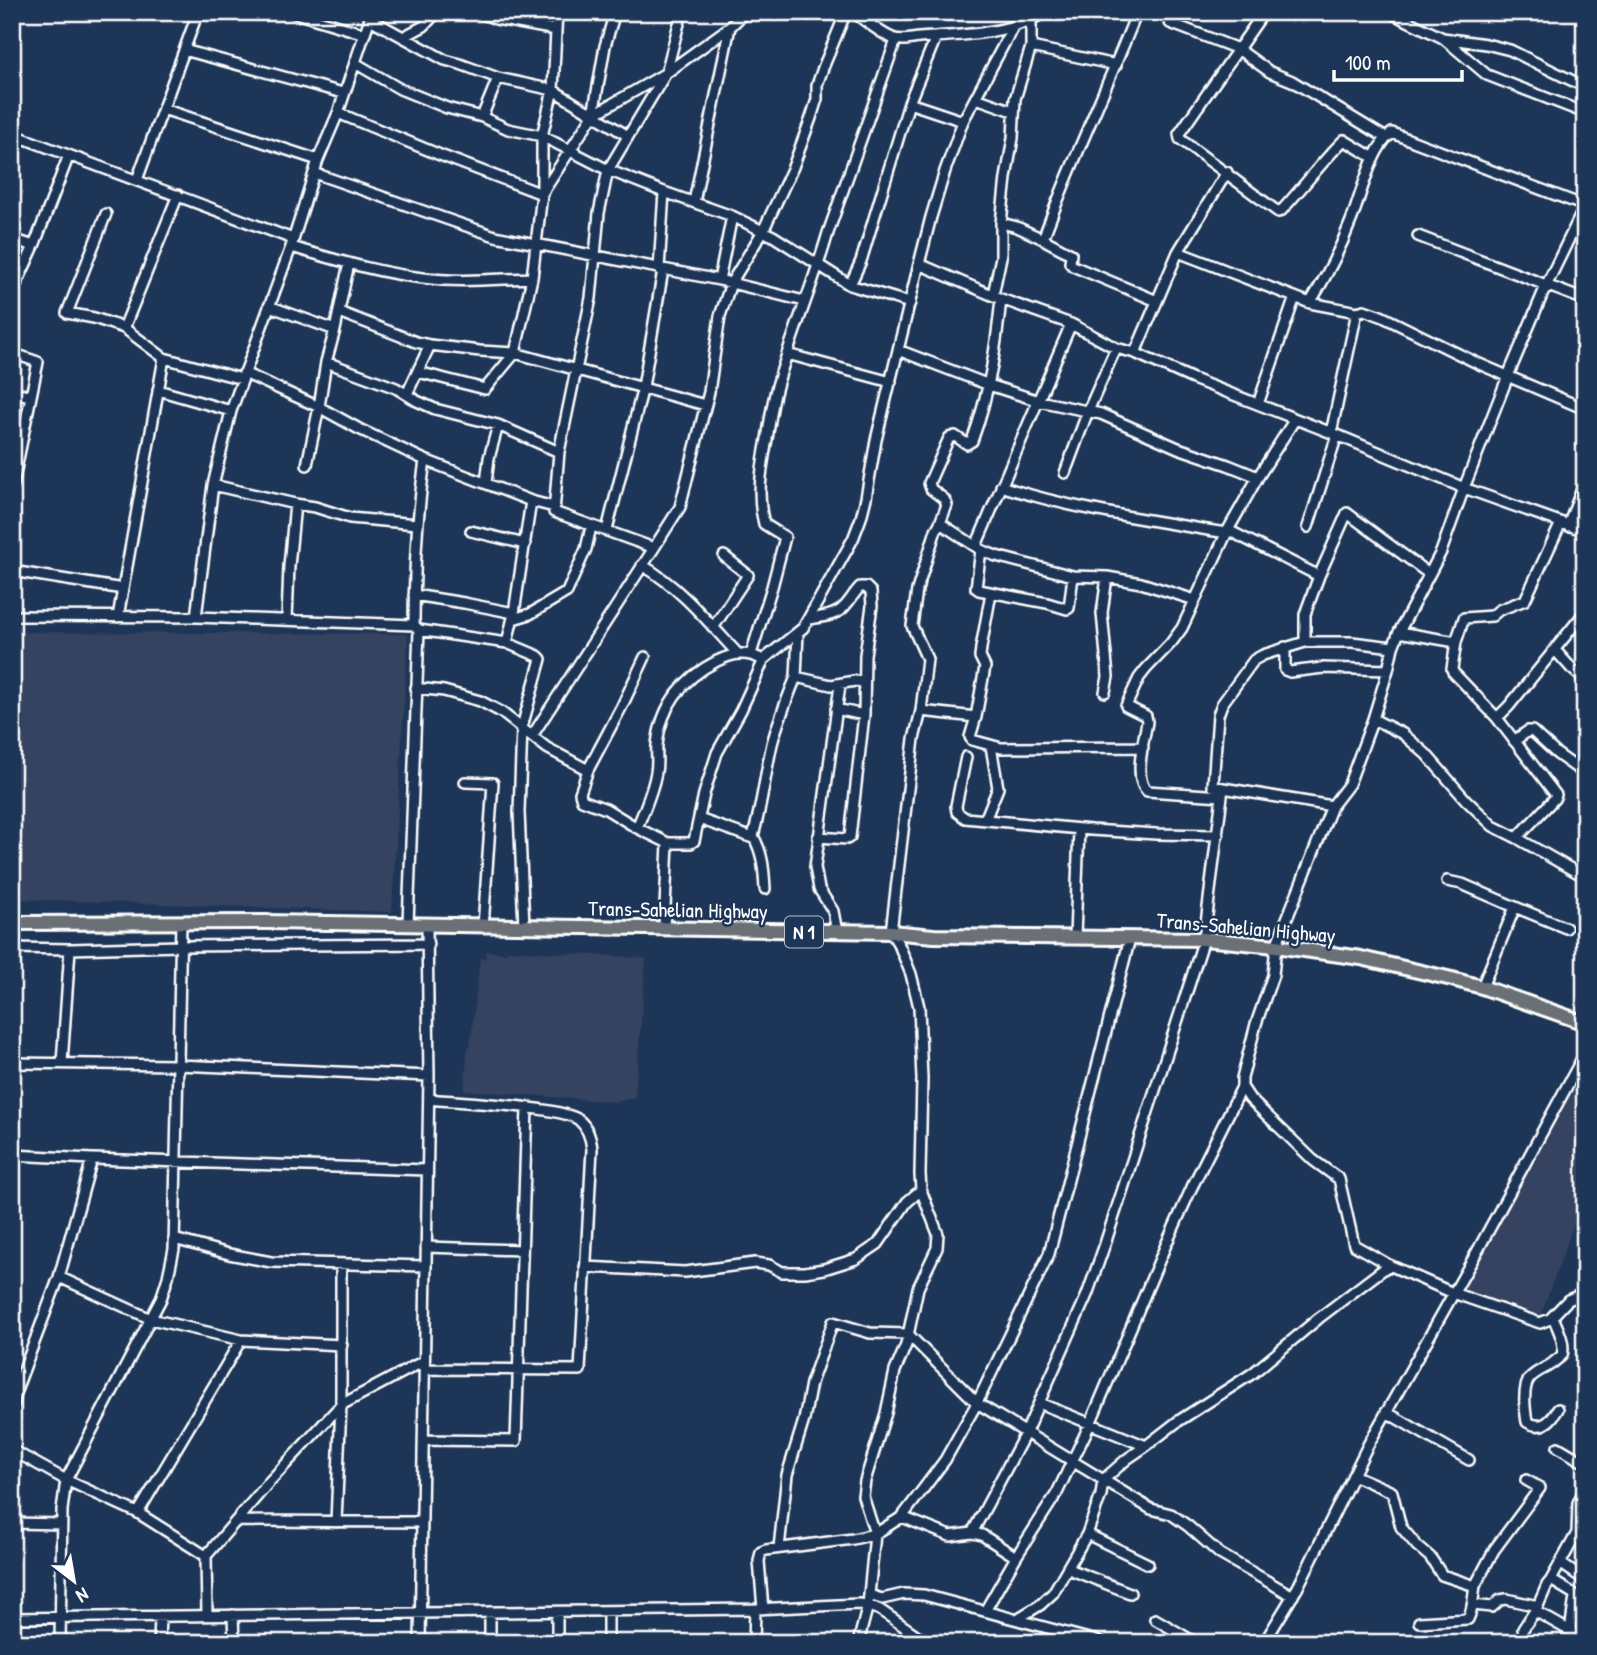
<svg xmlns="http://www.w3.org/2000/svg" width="1597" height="1655" viewBox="0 0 1597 1655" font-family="'Patrick Hand',sans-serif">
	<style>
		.built { fill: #344360 }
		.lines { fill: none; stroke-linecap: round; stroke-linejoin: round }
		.minor-casing { stroke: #fff; stroke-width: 14 }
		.highway-casing { stroke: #fff; stroke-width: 18 }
		.minor { stroke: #1d3557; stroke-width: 9 }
		.highway { stroke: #6a7074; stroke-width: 12 }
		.labels { text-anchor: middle; stroke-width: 5; stroke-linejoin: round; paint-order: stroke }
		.shield { fill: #1d3557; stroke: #bbc2cd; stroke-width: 2 }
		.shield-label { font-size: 19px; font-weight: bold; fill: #fff }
		.street-label { font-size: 21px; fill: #fff; stroke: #1d3557 }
	</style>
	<rect width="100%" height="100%" fill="#1d3557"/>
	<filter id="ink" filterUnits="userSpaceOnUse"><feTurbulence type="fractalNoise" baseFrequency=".0143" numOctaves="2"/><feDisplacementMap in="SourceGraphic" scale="14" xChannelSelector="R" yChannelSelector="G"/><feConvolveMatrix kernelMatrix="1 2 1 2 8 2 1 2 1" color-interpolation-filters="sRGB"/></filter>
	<g filter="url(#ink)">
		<!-- built -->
		<path class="built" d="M12,632L408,634L392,912L12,899Z
			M507,950L646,958L635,1098L615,1102L464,1090L468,1047H470L480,958H485L486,951L507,953Z
			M1585,1058V1213L1578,1212L1539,1321L1458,1292Z"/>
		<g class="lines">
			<defs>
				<path id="minor" d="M292,12L365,34
					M477,12L496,19L556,30
					M857,12L856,14C867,22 880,33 892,38C901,42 911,39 919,38C962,35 1008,35 1045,12
					M1264,12L1179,134L1180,139L1278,212L1281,211C1303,188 1321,162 1344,140L1374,158
					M1389,12L1443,38L1486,44L1510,50L1585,87
					M370,19L445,60L460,64L498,78L553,90L628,136
					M1170,23L1238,49L1270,72L1292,81L1386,138
					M1013,27L963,121L945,171L931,217L919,264L1001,299L1071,324L1116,348L1135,353L1193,379L1337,435L1464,488L1585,531
					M403,37L424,26L437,12
					M1443,38L1487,75L1585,113
					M1031,47L1116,65
					M184,50L343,93
					M355,63L400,89L447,108L482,117L508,129L542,136L608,170L664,192L732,216L773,236L850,285L861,261L909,103L963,121
					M976,98L1013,111
					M909,103L936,37
					M163,109L318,160
					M338,113L440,155L542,194
					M593,115L605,46L615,12
					M482,117L498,78
					M12,134L293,239
					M314,173L495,236L719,280L804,301
					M137,180L198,12
					M543,192L593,115L666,73L682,12
					M694,202L730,27
					M1585,206L1546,286L1508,376L1464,488L1441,552L1399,632L1393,647L1388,670L1373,719L1349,784L1332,806L1276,946L1273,975L1256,1024L1242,1078V1087L1250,1099L1313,1160L1339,1179L1354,1245L1389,1265L1453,1293L1540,1323L1550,1319L1568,1300L1585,1293
					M106,214L67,313L94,318L124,328L164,358
					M1001,223L1017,227L1043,239C1071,162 1107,88 1137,12
					M1418,236L1585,300
					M12,239L34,246
					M1043,239L1071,254L1070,263L1073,266L1157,301
					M291,247C334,259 378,273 423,278C459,283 496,279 532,278
					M1178,252L1227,172
					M659,269L664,192
					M719,280L732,216
					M850,285L910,303
					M12,294L34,246L69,155
					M993,295L1001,257V223L1006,178L1013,138L1015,99L1031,47V21
					M1310,303C1326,277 1340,250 1351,221C1361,196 1371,148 1392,133L1585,206
					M269,306L335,330
					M339,312L416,342L430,345L480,351L515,353L705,405
					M1357,312L1364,310L1381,316L1477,363L1585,409
					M124,328L178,195
					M898,350L989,385L1039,401L1101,414L1178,448L1228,465L1258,477
					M12,353L38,362L12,489
					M1135,353L1178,252L1310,303L1357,312L1331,433
					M787,354L891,382
					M326,362L396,388L417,401L435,409L498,425L559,452
					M418,372L485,389L515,353L532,278L542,194V136L553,90L557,12
					M244,373L319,407L359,429L425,460L531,501
					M158,390L231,411
					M12,392L31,396
					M407,394L430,345
					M1258,404L1295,297
					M307,465L319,407L326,362L335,330L349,263
					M1065,473L1088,411L1116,348
					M486,483L489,458L498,425
					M213,485L295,504L289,566L287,620
					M1001,486C1073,510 1151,520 1226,533
					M295,504L315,507L350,518L417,524
					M940,523L981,550L996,556L1073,576L1107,577L1141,583L1195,600
					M1568,526L1585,481
					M1308,527L1337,435
					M607,530L643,387L663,270
					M1228,530L1319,576
					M471,531L525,544
					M976,546L1071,324
					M654,548L554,512L559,452L591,298L599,213L608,170L666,73L730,27L745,12
					M981,550L976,588L979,590L1047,603L1067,609L1069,608L1073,576
					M642,565C681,588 708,622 738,654
					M12,571L123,589
					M414,595L464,603L514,613
					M12,616L196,617L414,625
					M118,617L164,358L242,379
					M196,617L213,485L231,411L291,247L318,160L338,113L372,12
					M513,619L530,614L567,592L586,549L591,527
					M810,619C821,617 836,616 844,607C850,601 854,593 860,587H866L871,592L872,606L865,655L864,715L850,837L847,839L818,837
					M713,628L748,575L724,556
					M419,630L507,643L514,613L531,501L554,507
					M1399,632L1456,642L1464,618L1492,616L1499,610L1525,600L1561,523
					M798,633L796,677L831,685L855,681L864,682
					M1305,642V614L1319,576L1347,513L1429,574
					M1456,642L1452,669L1453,672L1497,718L1556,795L1554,799L1517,838
					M507,643L538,656L541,659L522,727L519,812L524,926
					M1285,647V670L1290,672L1323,668L1388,670
					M1555,650L1572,669L1585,680
					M751,654L772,587L785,537L764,524C756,495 762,467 767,439C770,422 772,403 777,386C792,334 813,285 828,233L896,40
					M763,660L803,628L853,539L861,518L866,498L876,440L919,264
					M416,688L444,691L480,701L501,712L547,748L588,770L622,706L645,657
					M1105,692L1108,677L1102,613L1107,577
					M836,709L864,715
					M921,711L976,717L970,737L972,740L1001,748L1143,747
					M976,717L985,667L980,657L981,648L991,593
					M1497,718L1509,706L1585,612
					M1373,719L1403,734L1426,754L1466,800L1493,826L1517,838L1585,877
					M532,736L654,548L680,507L709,392L720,316L731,283L763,231L793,167L811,118L817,99V85L823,68L846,12
					M1514,741L1528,731H1532L1557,754L1585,774
					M966,757L956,806L957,812L965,818L1091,830L1156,834L1218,835
					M588,770L580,793L582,800L606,809L637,828L668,843L664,929
					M465,782L493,783L483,927
					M1223,788L1332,806
					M1222,796L1147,791C1133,779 1144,740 1147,722L1146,716L1126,706L1139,678L1146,669L1171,643L1182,628L1228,530L1258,477L1295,419
					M699,819L750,837L753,836C762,805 765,775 772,744C778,721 787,699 796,677
					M984,819L987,815L998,788L991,746
					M637,828C644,810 653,791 656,772C658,763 656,754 657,745C661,706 683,678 717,661C734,653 746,651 763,660L762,664L741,710L717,753L704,794L694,841L691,843H668
					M753,836C763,853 764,870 765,889
					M1447,881L1462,884L1515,907L1566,928
					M408,924L419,630L414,625C414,570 417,515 425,460
					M837,932L833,911L819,889L815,867L840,685
					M1075,937L1079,829
					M12,948L70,949L180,946L428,944
					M1482,987L1515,907
					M12,1063L178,1065L429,1076
					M62,1063L70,949
					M12,1155L92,1159L427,1170
					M174,1239L229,1254L271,1262L426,1266
					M426,1247L521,1250
					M585,1267L685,1272L755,1263L769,1265L782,1272H805L824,1269L856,1259L878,1244L907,1202L921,1190
					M59,1277L151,1319L241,1340L342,1345
					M1553,1317C1557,1327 1566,1343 1562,1355C1560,1358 1556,1360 1554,1362C1547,1368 1536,1371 1530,1378C1522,1387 1525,1410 1527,1422C1541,1430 1550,1423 1558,1409
					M424,1369L580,1370L592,1149C591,1138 587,1127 579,1120C561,1106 456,1102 429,1099
					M1039,1403L1146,1446
					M12,1410L18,1385L59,1277L92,1159
					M1386,1412L1469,1460
					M423,1440L516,1441L527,1108
					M1558,1447L1585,1463
					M12,1450L66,1480L138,1513L206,1556
					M1353,1475L1392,1492L1401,1527L1417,1546L1430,1557L1442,1575L1475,1586L1494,1550L1540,1488L1526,1480
					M138,1513L241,1340
					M902,1517L945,1460L977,1403L1049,1254L1130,938
					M236,1521L422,1522
					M336,1522L341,1405V1264
					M12,1523L62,1524
					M972,1533L1026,1432L1087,1295L1105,1244L1204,939L1223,788L1213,786L1218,715L1222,704L1254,660L1263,655L1305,642H1352L1393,647
					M1087,1534L1148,1564
					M779,1548L787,1475L804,1420L811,1383L833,1322L870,1333L908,1334L977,1403L1151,1509L1171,1514L1188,1526L1220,1554L1293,1596
					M1560,1563L1585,1580
					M1069,1569L1130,1593
					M1551,1580L1574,1594L1575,1597L1570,1631L1585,1639
					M869,1595L882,1599L904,1594L924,1595L1104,1643
					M1473,1605L1492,1607L1500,1600L1506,1599L1538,1606
					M763,1609L759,1561L761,1552L766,1550L853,1539L875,1534L902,1517L950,1536L972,1533L982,1535L1016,1557
					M985,1611L1016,1557L1057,1493L1090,1424L1165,1247L1192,1187L1242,1087
					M1535,1611L1570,1631
					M557,1612V1643
					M207,1615L206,1556L270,1481L341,1405L424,1361
					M233,1615L234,1643
					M12,1618L755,1609L859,1604L868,1605L880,1610L928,1643
					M1017,1619L1040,1605L1053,1593L1087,1534L1101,1495L1103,1480L1127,1459L1146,1446L1177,1422L1253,1373L1319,1318L1389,1265
					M1155,1619L1196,1643
					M1419,1622L1468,1619C1473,1610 1473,1597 1475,1586
					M1523,1629L1538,1606L1547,1585L1551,1580L1577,1533L1578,1503L1585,1488
					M60,1643L62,1510L66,1480L161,1299L168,1277L174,1249L181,922
					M159,1643L160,1616
					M420,1643L429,1076L427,925
					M490,1643V1612
					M608,1643V1611
					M754,1643L755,1609
					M858,1643L868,1605L875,1534L863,1496L865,1481L886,1413L895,1371L906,1345L918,1288L937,1248L938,1234L921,1190L920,1174L922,1079L919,1007L911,974L900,947L891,932L914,739L921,711L927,659L912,626L917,590L936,530L940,523L947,505L944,499L931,489L929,483L949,438L955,436L967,444L972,441C989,395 996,348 1001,299
					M1264,1643L1298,1587L1368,1445L1478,1250L1585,1053"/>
				<path id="highway" d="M12,923L266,922L891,932L934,936L1204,939L1276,946L1361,958L1452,979L1482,987L1585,1023"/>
			</defs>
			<!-- minor casing -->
			<use href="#minor" class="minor-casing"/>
			<!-- highway casing -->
			<use href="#highway" class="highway-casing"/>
			<!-- minor -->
			<use href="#minor" class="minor"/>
			<!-- highway -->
			<use href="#highway" class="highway"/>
		</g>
	</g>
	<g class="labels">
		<!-- shield labels -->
		<rect class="shield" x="785" y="916.5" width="38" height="31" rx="5"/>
		<g class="shield-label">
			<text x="804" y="939">N 1</text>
		</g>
		<!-- street labels -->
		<g class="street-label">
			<text transform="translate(678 910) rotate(1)" y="7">Trans-Sahelian Highway</text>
			<text transform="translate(1246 928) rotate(5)" y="7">Trans-Sahelian Highway</text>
		</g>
	</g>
	<!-- margin -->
	<rect width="1597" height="1655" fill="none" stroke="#1d3557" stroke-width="42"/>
	<rect x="21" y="21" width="1555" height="1613" fill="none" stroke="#fff" stroke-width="2.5" filter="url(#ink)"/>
	<!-- north arrow -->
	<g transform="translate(74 1581) rotate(149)" stroke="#1d3557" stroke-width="5" paint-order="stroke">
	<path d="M0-5L12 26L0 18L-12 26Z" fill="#ffffff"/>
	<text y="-10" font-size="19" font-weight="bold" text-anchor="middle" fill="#ffffff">N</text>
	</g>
	<!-- scale -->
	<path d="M1334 70v10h128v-10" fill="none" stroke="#ffffff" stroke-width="3.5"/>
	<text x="1345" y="70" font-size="21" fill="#ffffff" stroke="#1d3557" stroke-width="5" paint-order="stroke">100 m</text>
</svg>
